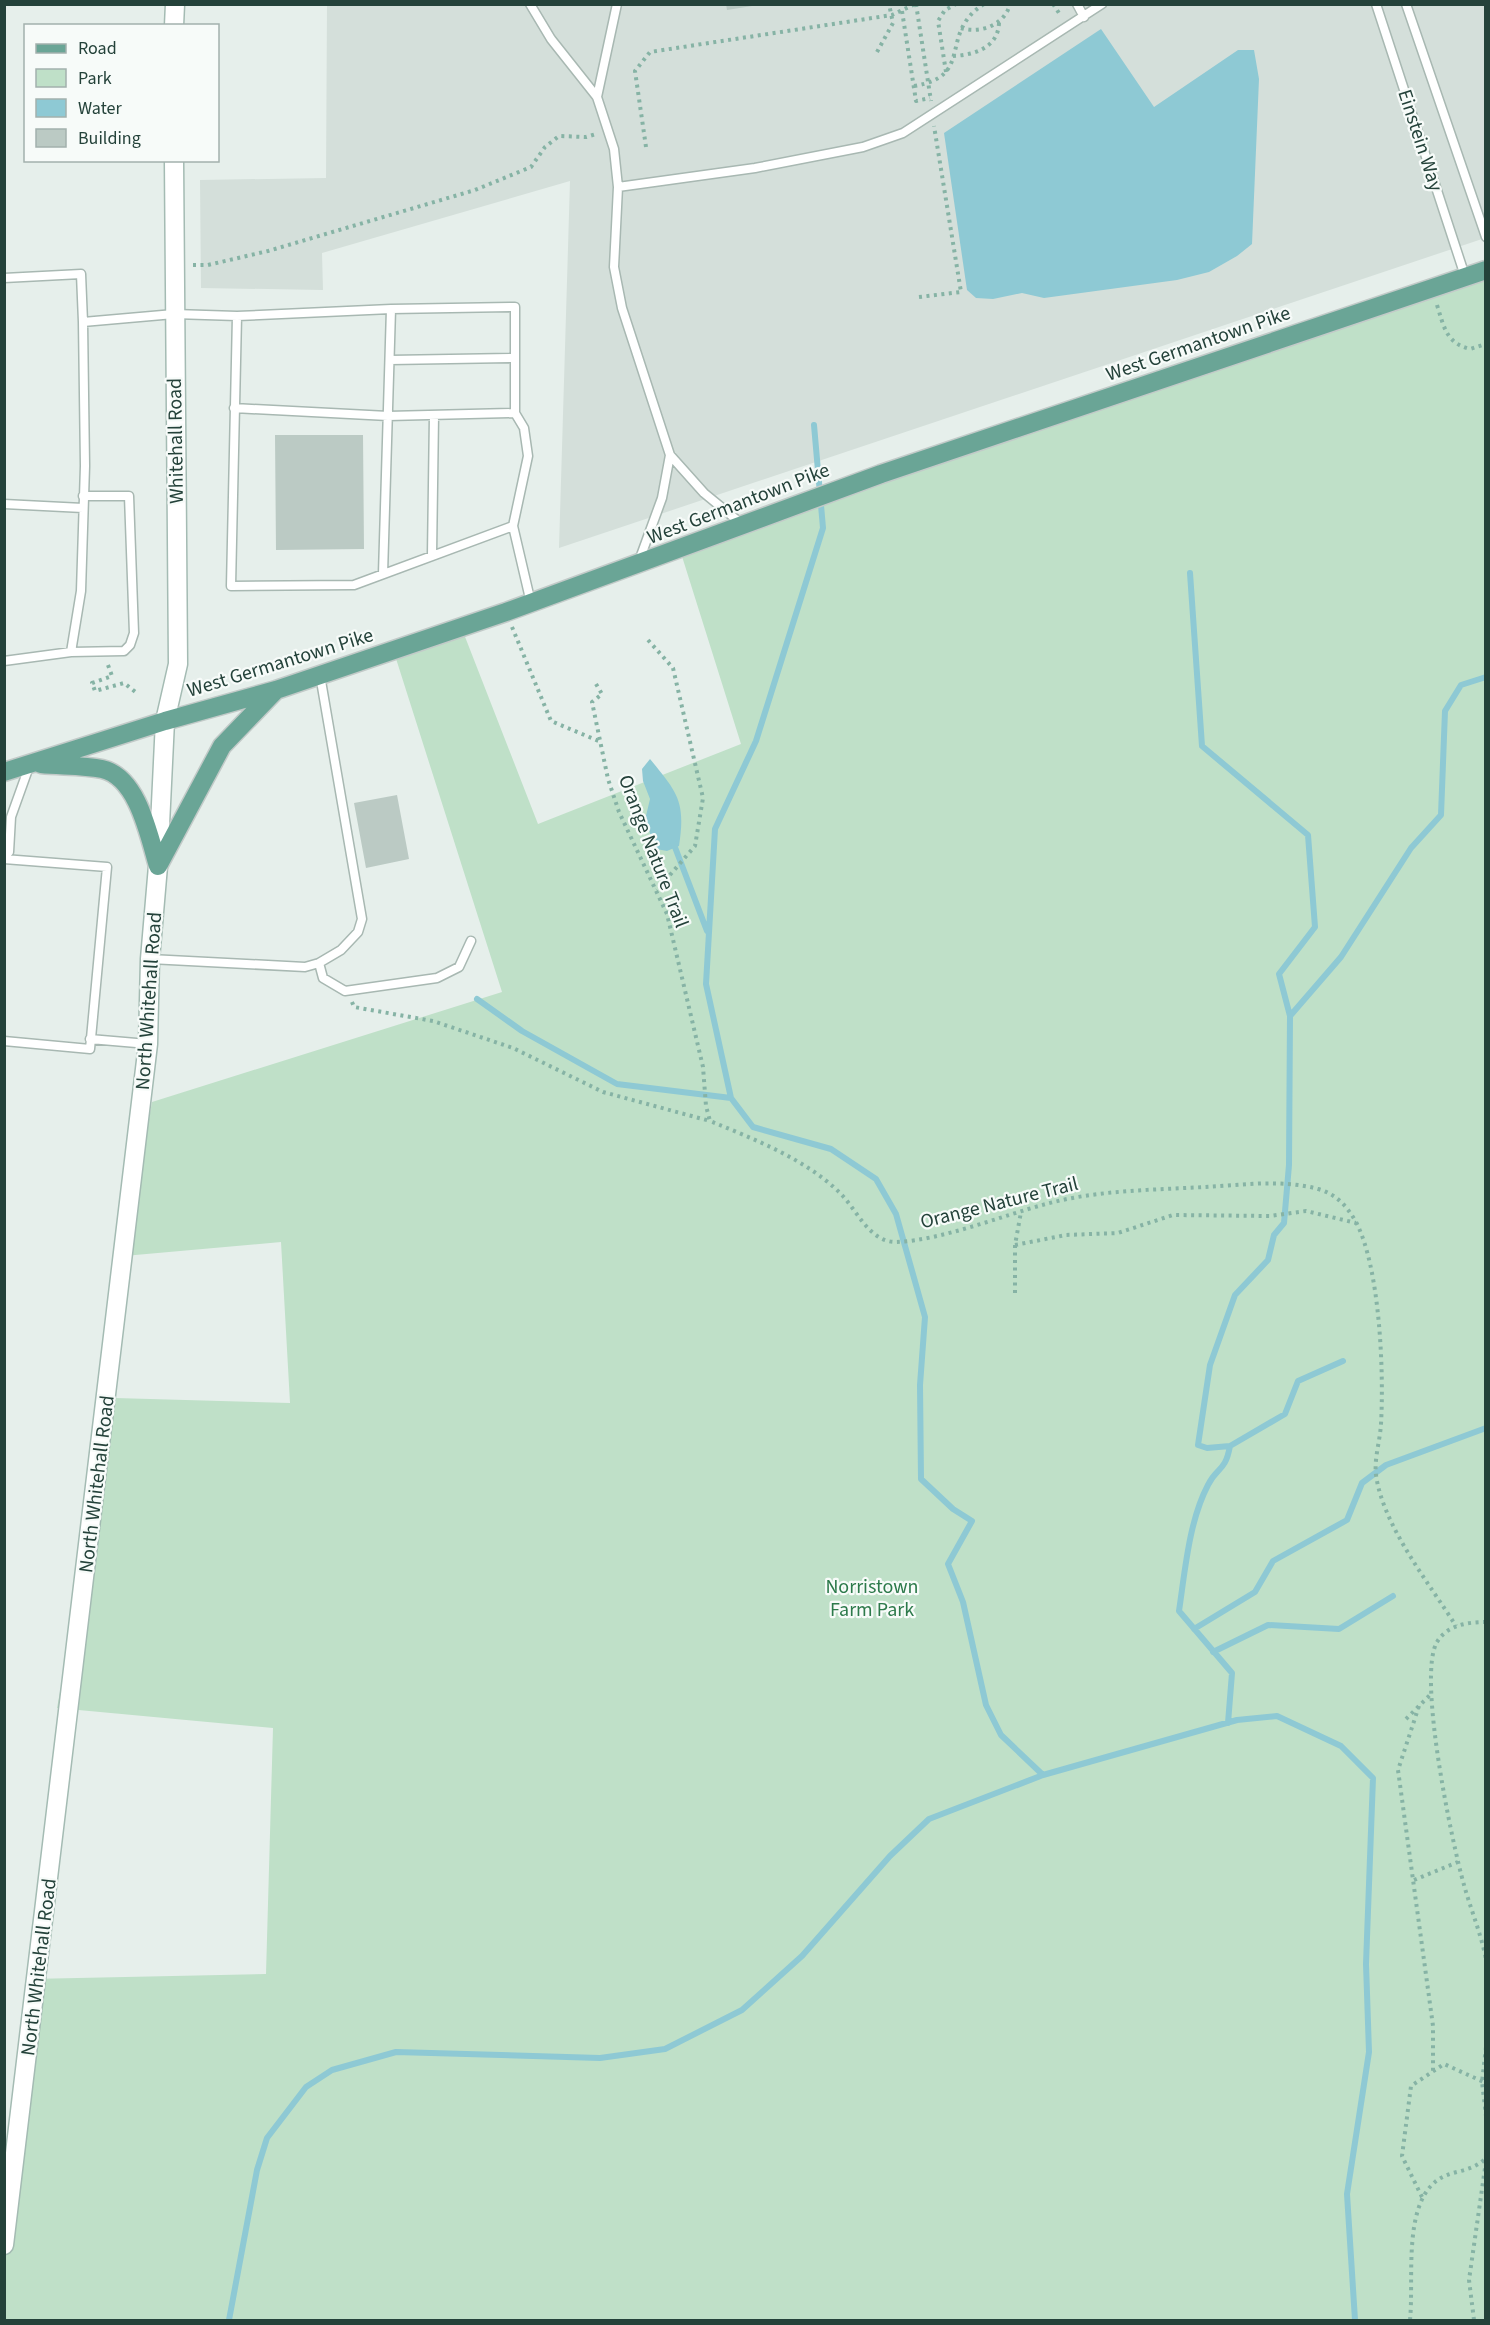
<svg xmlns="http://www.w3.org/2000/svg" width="1490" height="2325" viewBox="0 0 1490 2325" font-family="'Source Sans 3',sans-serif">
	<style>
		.built { fill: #d4dfda }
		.green { fill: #bfe0c8 }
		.water { fill: #8ec9d4 }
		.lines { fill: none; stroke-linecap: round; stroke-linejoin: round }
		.stream { stroke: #8ec9d4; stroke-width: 6 }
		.building { fill: #bbcac4 }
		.service-casing { stroke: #a8b8b2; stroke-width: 11 }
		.secondary-casing { stroke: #a4bbb3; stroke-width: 21 }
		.primary-casing { stroke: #c2cac8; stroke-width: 21 }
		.path { stroke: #86b3a5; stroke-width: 4; stroke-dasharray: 3 4.5; stroke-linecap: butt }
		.service { stroke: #fff; stroke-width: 8 }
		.secondary { stroke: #fff; stroke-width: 18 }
		.primary { stroke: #6aa596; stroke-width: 18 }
		.labels { text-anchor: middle; stroke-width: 4.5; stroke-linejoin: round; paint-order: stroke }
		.street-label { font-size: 20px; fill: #24423a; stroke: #f7fbf9 }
		.park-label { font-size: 20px; fill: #2d7a4b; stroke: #f7fbf9 }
	</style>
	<rect width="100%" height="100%" fill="#e6efeb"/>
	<!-- built -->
	<path class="built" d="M327,5H1485V238L559,548L570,181L322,253L323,290L201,288L200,180L326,178Z"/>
	<!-- green -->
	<path class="green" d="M1485,278V2320H5V2192L30,1979L266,1974L273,1728L57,1708L115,1398L290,1403L281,1242L124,1256L152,1102L502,992L392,646L462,629L538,824L741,744L680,550L881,474L1290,346Z"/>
	<!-- water -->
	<path class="water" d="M1101,29L1154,107L1238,50H1254L1259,79L1252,244L1237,256L1209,272L1177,280L1044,298L1022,293L993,299L976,298L967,290L944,133Z
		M650,759C677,792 686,801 679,846L667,851L656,849L645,820L650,799L643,781L642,769Z"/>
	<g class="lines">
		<!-- stream -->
		<path class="stream" d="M814,425L823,528L756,741L715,829L706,984L731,1098L753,1127L831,1149L876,1179L896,1214L925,1317L920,1385L921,1479L953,1509L972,1521L948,1564L963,1602L986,1705L1001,1735L1043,1775
			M1190,573L1202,746L1308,835L1315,927L1279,974L1290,1016
			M673,842L707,931
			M477,999L522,1031L617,1084L731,1098
			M1230,1446L1285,1414L1298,1381L1343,1361
			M1194,1629L1255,1592L1273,1561L1347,1520L1362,1483L1386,1465L1486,1428
			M1213,1652L1268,1625L1339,1629L1393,1596
			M1228,1723L1232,1673L1179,1611C1185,1571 1189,1521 1208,1485C1217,1466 1225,1473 1230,1446L1207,1448L1198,1445L1210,1365L1235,1295L1268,1260L1274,1235L1284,1223L1289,1165L1290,1016L1341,957L1411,848L1441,815L1445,711L1461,685L1486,677
			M229,2320L257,2170L267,2138L306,2087L332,2070L396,2052L600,2058L665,2049L742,2010L802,1956L890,1856L929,1819L1043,1775L1237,1720L1277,1716L1341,1746L1373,1778L1366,1964L1369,2052L1347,2194L1355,2320"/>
	</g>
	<!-- building -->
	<path class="building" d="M726,4H752V6L727,10Z
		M275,435H363L364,549L276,550Z
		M397,795L409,859L366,868L354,803Z"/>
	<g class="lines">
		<defs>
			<path id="service" d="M530,4L551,39L597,97L614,149L618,187L614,267L622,308L670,455L704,493L743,525
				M1077,4L1084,17
				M1376,4L1465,276
				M1406,4L1486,237
				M597,97L617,4
				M618,187L755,168L863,147L903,133L1102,4
				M4,278L81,274L83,322L174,314L237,316L231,586L354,585L513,526
				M237,316L391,309L383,574
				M390,360L514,358
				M234,408L388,416L515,413V307L391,309
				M515,413L524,428L528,456L513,526L531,603
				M4,504L83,508
				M432,555L434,415
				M639,561L662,498L670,455
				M71,652L124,651L130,645L134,633L129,496H83
				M4,661L71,652L81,591L85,466L83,322
				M4,857L9,852L11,817L30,764
				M4,859L107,867L90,1049L4,1041
				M150,959L305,967L319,963L341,950L358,932L362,919L320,675
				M319,963L323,978L345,991L437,978L459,967L471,941
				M90,1039L148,1044"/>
			<path id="secondary" d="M174,26L175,4
				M4,2245L148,1044L150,959L158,866L165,721L178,664L174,160"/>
			<path id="primary" d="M41,764C61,766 83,765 102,769C138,777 149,836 158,866
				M4,772L165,721L276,690L506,612L881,474L1486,270
				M158,866L222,746L276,690"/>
		</defs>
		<!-- service casing -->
		<use href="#service" class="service-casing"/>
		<!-- secondary casing -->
		<use href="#secondary" class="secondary-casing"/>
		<!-- primary casing -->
		<use href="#primary" class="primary-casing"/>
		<!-- path -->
		<path class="path" d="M916,4L931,101
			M1053,4L1061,16
			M902,11L916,101L930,98
			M961,28C980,34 1005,25 1010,4
			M877,52L893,23L889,4
			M953,56C974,55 998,48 999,23
			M946,72L938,21L945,10L956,4
			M914,86C976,76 937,34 984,4
			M646,147L635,71L650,52L892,15L915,4
			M193,265H208L268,251L475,190L531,167L545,147L559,136L586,137L596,134
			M919,297L961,292L934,126
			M1437,305C1444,327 1446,343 1470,349L1486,344
			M512,627L551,721L601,742
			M648,640L673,668L703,798L695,846L657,890
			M108,665L112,676L92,683L95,691L124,683L138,694
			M596,684L602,694L592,702L608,779L619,812L667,914L703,1067L706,1106L710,1121C754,1139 805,1159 839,1192C857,1209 869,1243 897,1242C942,1240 1001,1216 1046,1204C1097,1190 1152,1190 1205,1187C1241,1185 1283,1179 1318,1189C1336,1194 1347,1206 1356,1222C1380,1268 1384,1372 1381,1424C1380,1441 1374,1459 1376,1475C1383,1526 1429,1583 1456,1626
			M352,1002L354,1007L433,1021L513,1048L603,1092L710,1121
			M1015,1245L1066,1235L1118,1233L1173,1215L1270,1216L1306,1211L1356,1223
			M1015,1293V1245L1021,1212
			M1486,1622C1468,1622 1447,1625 1437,1642C1417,1676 1452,1843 1464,1885C1471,1910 1481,1934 1486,1959
			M1419,1706L1398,1770L1433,2026V2072
			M1406,1719L1432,1693
			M1414,1880L1458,1862
			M1486,2047L1482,2082L1486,2116
			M1422,2197L1402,2156L1411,2086L1444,2064L1486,2083
			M1410,2320C1414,2280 1403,2209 1435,2182C1450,2169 1470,2174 1486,2158
			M1474,2320L1469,2280L1486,2161"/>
		<!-- service -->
		<use href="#service" class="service"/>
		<!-- secondary -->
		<use href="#secondary" class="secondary"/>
		<!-- primary -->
		<use href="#primary" class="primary"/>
	</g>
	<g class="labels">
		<!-- street labels -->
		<g class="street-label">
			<text transform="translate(1421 140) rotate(72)" y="7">Einstein Way</text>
			<text transform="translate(1198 343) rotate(-19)" y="7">West Germantown Pike</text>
			<text transform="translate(175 441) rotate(-91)" y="7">Whitehall Road</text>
			<text transform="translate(738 503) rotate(-21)" y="7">West Germantown Pike</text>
			<text transform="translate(280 662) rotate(-17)" y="7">West Germantown Pike</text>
			<text transform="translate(654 851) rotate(69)" y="7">Orange Nature Trail</text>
			<text transform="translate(148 1001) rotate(-86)" y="7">North Whitehall Road</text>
			<text transform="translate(999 1202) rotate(-14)" y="7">Orange Nature Trail</text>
			<text transform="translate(96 1484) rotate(-83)" y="7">North Whitehall Road</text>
			<text transform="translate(38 1967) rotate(-83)" y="7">North Whitehall Road</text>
		</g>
		<!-- park labels -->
		<g class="park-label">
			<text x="872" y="1593">Norristown<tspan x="872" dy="23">Farm Park</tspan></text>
		</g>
	</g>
	<!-- border -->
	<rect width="1490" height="2325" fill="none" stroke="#24423a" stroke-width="12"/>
	<!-- legend -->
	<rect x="24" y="24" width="195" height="138" fill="#f7fbf9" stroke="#a3b1ad" stroke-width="1.5"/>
	<rect x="36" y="44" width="30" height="9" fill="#6aa596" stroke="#a3b1ad" stroke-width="1.5"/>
	<text x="78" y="54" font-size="18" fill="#24423a">Road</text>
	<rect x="36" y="69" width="30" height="18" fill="#bfe0c8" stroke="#a3b1ad" stroke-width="1.5"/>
	<text x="78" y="84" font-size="18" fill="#24423a">Park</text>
	<rect x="36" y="99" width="30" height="18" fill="#8ec9d4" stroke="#a3b1ad" stroke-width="1.5"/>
	<text x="78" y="114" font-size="18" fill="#24423a">Water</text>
	<rect x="36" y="129" width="30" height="18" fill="#bbcac4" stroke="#a3b1ad" stroke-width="1.5"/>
	<text x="78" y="144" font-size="18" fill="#24423a">Building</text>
</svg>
